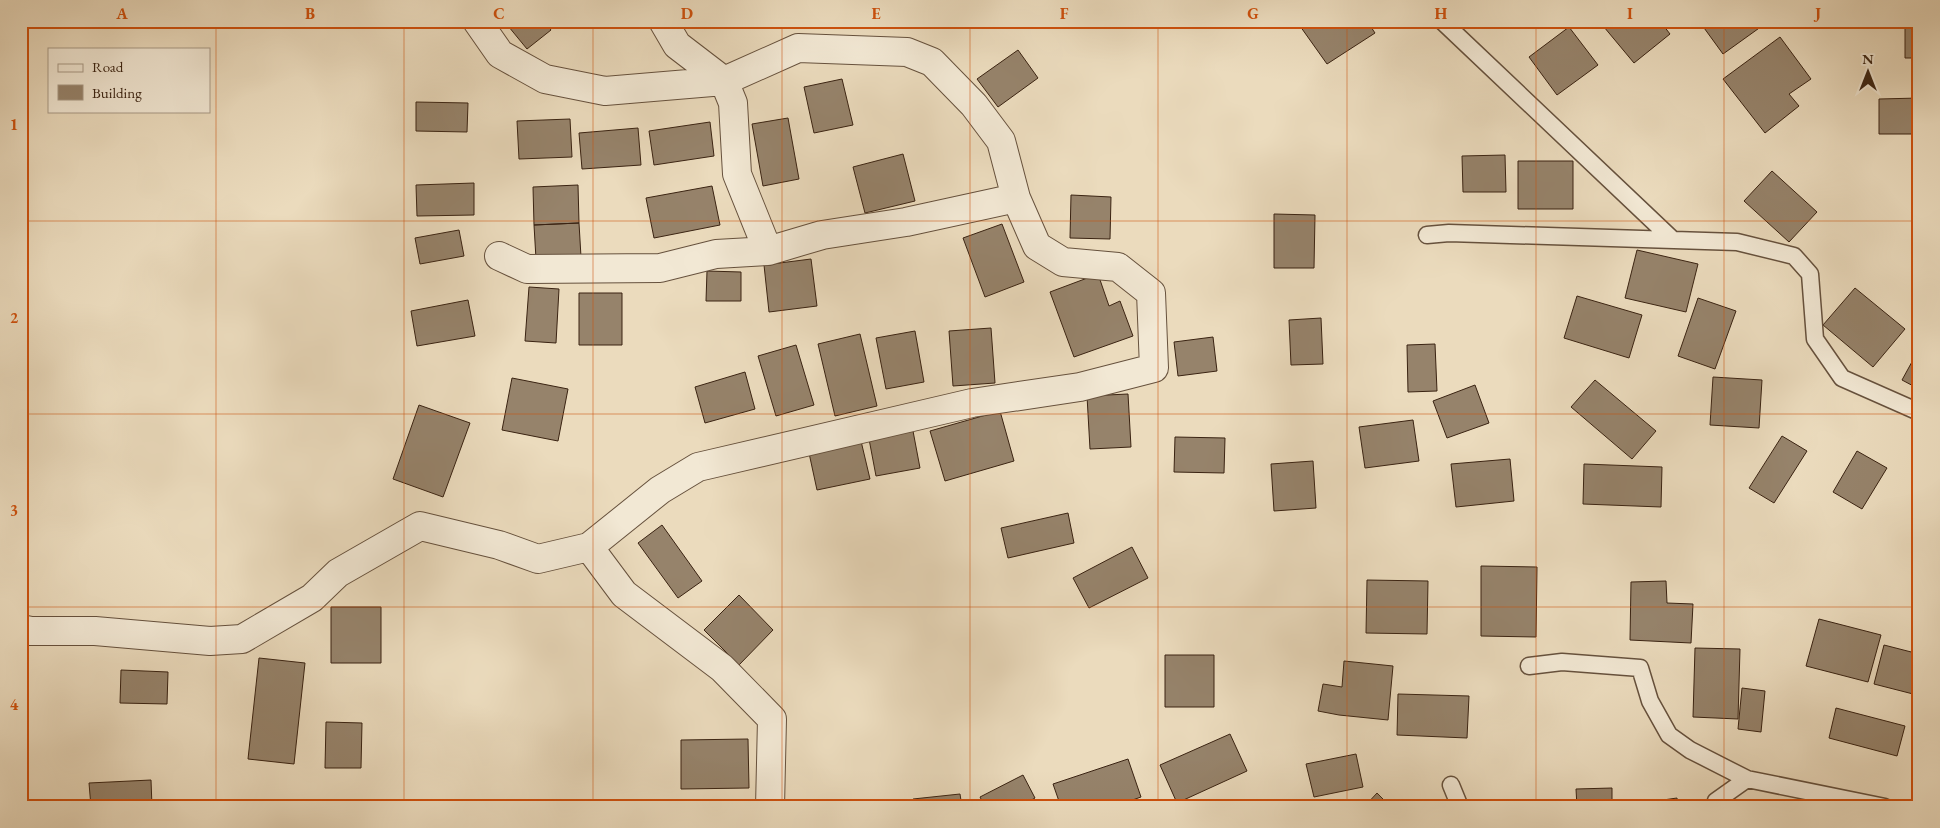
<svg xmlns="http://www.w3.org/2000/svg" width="1940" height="828" viewBox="0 0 1940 828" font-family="'EB Garamond',serif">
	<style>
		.building { fill: #96836b; stroke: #3a2312 }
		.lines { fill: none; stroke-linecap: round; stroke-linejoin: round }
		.service-casing { stroke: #66513d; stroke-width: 19 }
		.minor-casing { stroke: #66513d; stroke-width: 30 }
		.service { stroke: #f2e8d4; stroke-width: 16 }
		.minor { stroke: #f2e8d4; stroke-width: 28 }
		.grid { fill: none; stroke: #ce510d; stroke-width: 1; stroke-opacity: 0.55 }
		.neatline { fill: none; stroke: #ce510d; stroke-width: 2 }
		.grid-label { font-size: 16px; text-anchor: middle; font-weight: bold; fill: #ce510d }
	</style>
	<rect width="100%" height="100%" fill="#ebdbbd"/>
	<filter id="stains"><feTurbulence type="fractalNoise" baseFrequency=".004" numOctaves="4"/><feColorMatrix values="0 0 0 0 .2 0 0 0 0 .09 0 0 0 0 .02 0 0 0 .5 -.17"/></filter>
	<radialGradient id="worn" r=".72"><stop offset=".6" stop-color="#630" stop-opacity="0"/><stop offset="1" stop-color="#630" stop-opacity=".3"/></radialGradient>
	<!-- building -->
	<path class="building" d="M504,21H544L551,30L527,49Z
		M1307,21H1367L1375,33L1327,64L1300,26Z
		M1599,21H1660L1670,34L1634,63Z
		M1699,21H1769L1723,54Z
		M1905,22H1919V58H1905Z
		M1569,27L1598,65L1557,95L1529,57Z
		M1780,37L1811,79L1789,94L1799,106L1765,133L1723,79Z
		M1018,50L1038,78L998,107L977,79Z
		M842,79L853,125L814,133L804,87Z
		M1919,98V134H1879V99Z
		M416,102L468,103L467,132L416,131Z
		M788,118L799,179L763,186L752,124Z
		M570,119L572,157L519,159L517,121Z
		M710,122L714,156L654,165L649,131Z
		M638,128L641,165L582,169L579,133Z
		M903,154L915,201L865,213L853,167Z
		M1505,155L1506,192H1463L1462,156Z
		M1518,161H1573V209H1518Z
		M1772,171L1817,212L1789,242L1744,201Z
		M474,183V215L417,216L416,185Z
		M578,185L579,223L534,225L533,187Z
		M712,186L720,225L654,238L646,198Z
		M1071,195L1111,197L1110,239L1070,238Z
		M1274,214L1315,215L1314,268H1274Z
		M579,223L581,257L536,259L534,225Z
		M1002,224L1024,282L985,297L963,238Z
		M459,230L464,256L420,264L415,238Z
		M1637,250L1698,264L1686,312L1625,298Z
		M811,259L817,306L769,312L764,265Z
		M707,271L741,272V301H706Z
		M1098,274L1109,306L1120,301L1133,336L1074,357L1050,292Z
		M529,287L559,289L556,343L525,341Z
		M1855,288L1905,329L1873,367L1823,325Z
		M579,293H622V345H579Z
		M1577,296L1642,315L1629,358L1564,338Z
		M1698,298L1736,311L1715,369L1678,356Z
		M468,300L475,336L417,346L411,311Z
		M1321,318L1323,364L1291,365L1289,320Z
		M991,328L995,383L953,386L949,331Z
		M915,331L924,382L886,389L876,338Z
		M860,334L877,406L835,416L818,344Z
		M1213,337L1217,371L1178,376L1174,342Z
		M1435,344L1437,391L1408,392L1407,345Z
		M796,345L814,405L776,416L758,356Z
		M1919,349V389L1902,380Z
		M745,372L755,409L705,423L695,387Z
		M1713,377L1762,380L1759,428L1710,425Z
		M512,378L568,389L558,441L502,430Z
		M1595,380L1656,431L1632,459L1571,407Z
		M1475,385L1489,423L1447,438L1433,401Z
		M1128,394L1131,447L1090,449L1087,396Z
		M419,405L470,423L443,497L393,479Z
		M1000,411L1014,461L945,481L930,431Z
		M1413,420L1419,461L1365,468L1359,427Z
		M913,431L920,468L876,476L869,439Z
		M1782,436L1807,451L1774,503L1749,488Z
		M1175,437L1225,438L1224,473L1174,472Z
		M861,441L870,479L817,490L809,453Z
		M1857,451L1887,468L1862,509L1833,492Z
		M1510,459L1514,501L1456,507L1451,464Z
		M1313,461L1316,508L1274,511L1271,464Z
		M1584,464L1662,467L1661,507L1583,504Z
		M1068,513L1074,543L1008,558L1001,528Z
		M662,525L702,581L678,598L638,543Z
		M1132,547L1148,578L1089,608L1073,578Z
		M1481,566L1537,567L1536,637L1481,636Z
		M1367,580L1428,581L1427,634L1366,633Z
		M1666,581L1667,603L1693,604L1691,643L1630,640L1631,582Z
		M739,595L773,630L739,665L704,630Z
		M331,607H381V663H331Z
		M1819,619L1881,635L1868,682L1806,666Z
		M1884,645L1919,654L1917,695L1874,684Z
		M1695,648L1740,649L1738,719L1693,717Z
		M1165,655H1214V707H1165Z
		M259,658L305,663L294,764L248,759Z
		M1344,661L1393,666L1388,720L1339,715L1318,711L1323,684L1342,687Z
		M121,670L168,672L167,704L120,703Z
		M1742,688L1765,691L1761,732L1738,729Z
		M1398,694L1469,696L1467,738L1397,735Z
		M1836,708L1905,726L1897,756L1829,738Z
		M326,722L362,723L361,768H325Z
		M1230,734L1247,771L1177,803L1160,765Z
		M748,739L749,788L681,789V740Z
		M1356,754L1363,787L1314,797L1306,764Z
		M1128,759L1141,797L1113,807H1061L1053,784Z
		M1023,775L1035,798L1019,807H985L980,797Z
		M151,780L152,807H91L89,783Z
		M1612,788V807H1577L1576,789Z
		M1377,793L1391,807H1364Z
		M960,794L962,807H914L913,799Z
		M1677,798L1678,807H1628V805Z
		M737,803L738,807H677V805Z"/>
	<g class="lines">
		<defs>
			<path id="service" d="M1442,21L1673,240
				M1427,235L1449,233L1737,242L1794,256L1810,274L1815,339L1842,378L1919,412
				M1529,666L1562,662L1640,668L1650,701L1669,735L1690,750L1747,779L1885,807
				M1451,785L1460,807
				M1716,807V801L1747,779"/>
			<path id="minor" d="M663,21L677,45L724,81L733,103L737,174L768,251
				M499,256L527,269L660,268L716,254L768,251L822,235L906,222L1016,198
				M589,547L624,594L722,668L772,719L770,807
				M21,629L31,631H95L210,641L242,639L312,598L338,573L420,526L499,545L538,559L589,547L660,490L698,467L972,403L1080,387L1154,368L1151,293L1118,267L1063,262L1037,246L1016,198L1001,141L974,105L932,62L907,52L798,48L724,81L605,91L545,79L500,54L477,21"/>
		</defs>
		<!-- service casing -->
		<use href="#service" class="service-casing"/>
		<!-- minor casing -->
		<use href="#minor" class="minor-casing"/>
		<!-- service -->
		<use href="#service" class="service"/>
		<!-- minor -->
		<use href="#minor" class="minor"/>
	</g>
	<!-- grid -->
	<path class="grid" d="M216,21V807M404,21V807M593,21V807M782,21V807M970,21V807M1158,21V807M1347,21V807M1536,21V807M1724,21V807M21,221H1919M21,414H1919M21,607H1919"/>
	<!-- margin -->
	<rect width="1940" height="828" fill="none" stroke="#ebdbbd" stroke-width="55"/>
	<!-- legend -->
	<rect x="48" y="48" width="162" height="65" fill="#f2e8d4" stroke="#a89986"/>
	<rect x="58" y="64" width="25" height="8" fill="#f2e8d4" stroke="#a89986"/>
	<text x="92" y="72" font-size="15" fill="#3a2312">Road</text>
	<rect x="58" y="85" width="25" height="15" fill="#96836b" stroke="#a89986"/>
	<text x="92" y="98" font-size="15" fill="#3a2312">Building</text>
	<!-- north arrow -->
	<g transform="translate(1868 72)" stroke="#f2e8d4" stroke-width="4" paint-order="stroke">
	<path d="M0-4L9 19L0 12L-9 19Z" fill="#3a2312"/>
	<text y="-8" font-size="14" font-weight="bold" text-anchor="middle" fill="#3a2312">N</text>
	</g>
	<rect x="28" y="28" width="1884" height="772" class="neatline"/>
	<g class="grid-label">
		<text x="122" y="19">A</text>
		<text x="310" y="19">B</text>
		<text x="499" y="19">C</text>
		<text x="687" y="19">D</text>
		<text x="876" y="19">E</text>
		<text x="1064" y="19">F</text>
		<text x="1253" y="19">G</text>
		<text x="1441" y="19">H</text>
		<text x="1630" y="19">I</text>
		<text x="1818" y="19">J</text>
		<text x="14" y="130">1</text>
		<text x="14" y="323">2</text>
		<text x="14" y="516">3</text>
		<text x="14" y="710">4</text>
	</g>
	<rect width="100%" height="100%" filter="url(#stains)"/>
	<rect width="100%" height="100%" fill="url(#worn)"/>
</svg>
